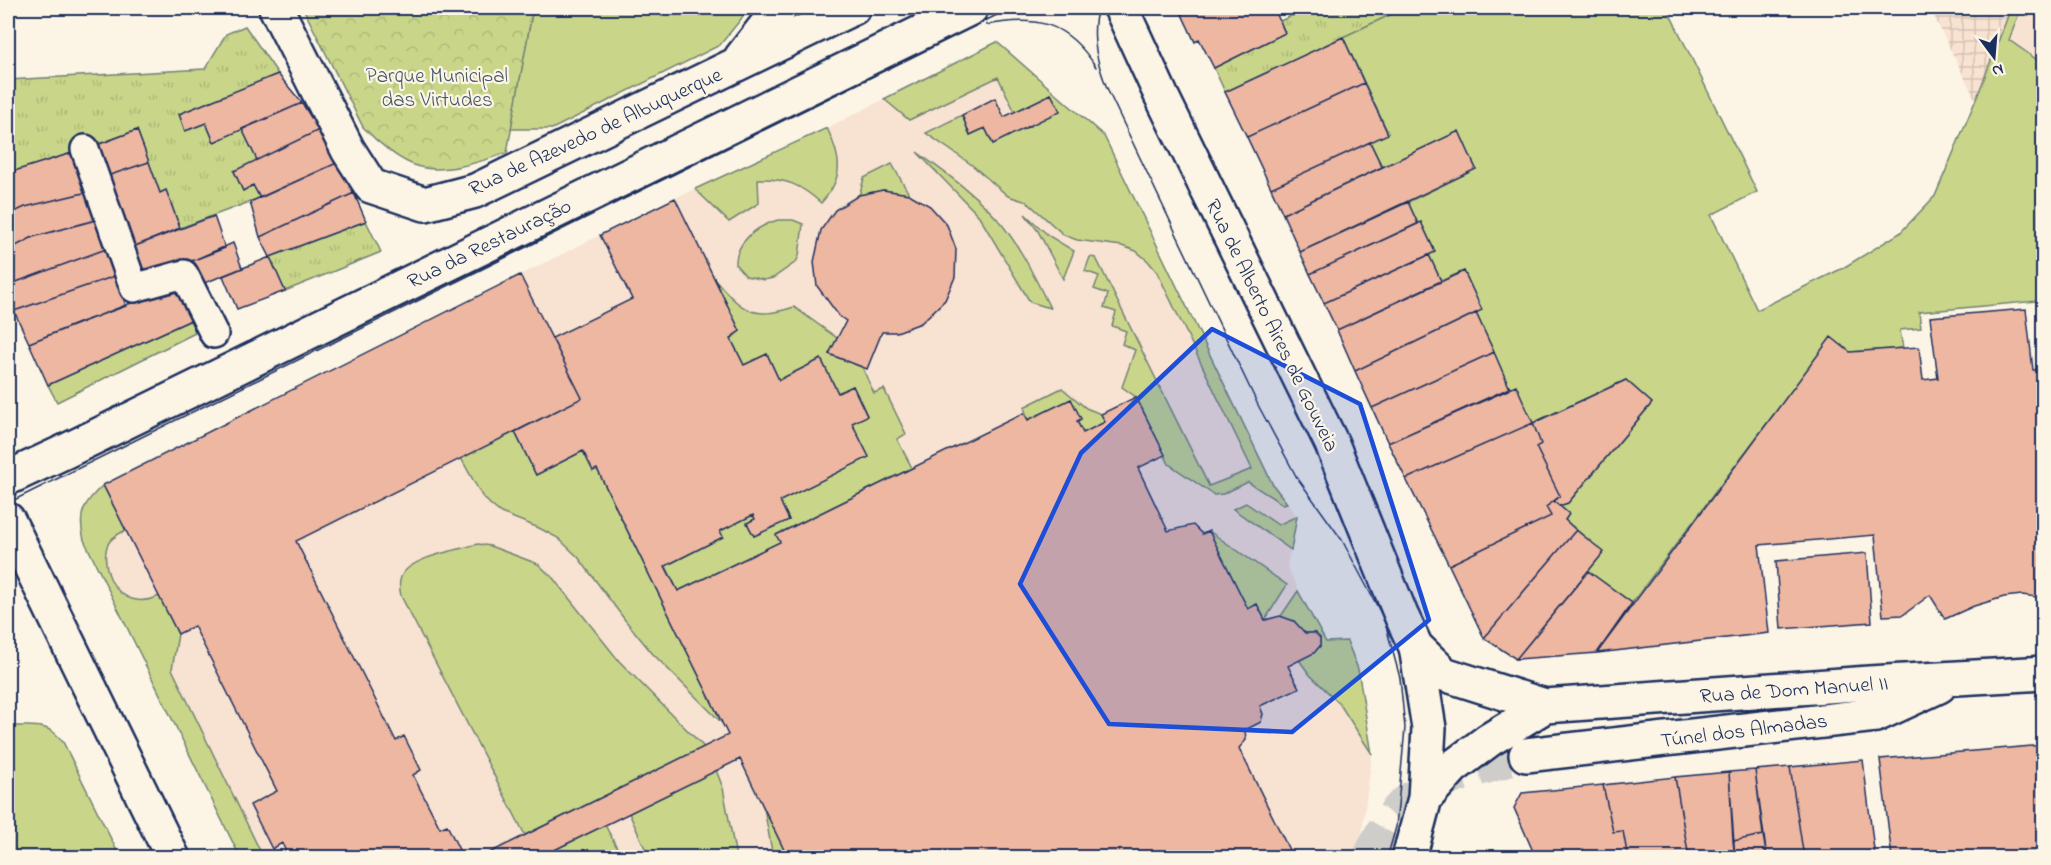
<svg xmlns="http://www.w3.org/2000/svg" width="2051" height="865" viewBox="0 0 2051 865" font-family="'Indie Flower',sans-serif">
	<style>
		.built { fill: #f8e2d1 }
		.industrial { fill: url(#industrial-grid) }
		.grass { fill: url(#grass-tufts); stroke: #728274; stroke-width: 1.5 }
		.park { fill: url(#park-crowns); stroke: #728274; stroke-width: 1.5 }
		.garden { fill: #c9d689; stroke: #728274; stroke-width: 1.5 }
		.building { fill: #eeb7a2; stroke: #1b2f5e; stroke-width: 1.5 }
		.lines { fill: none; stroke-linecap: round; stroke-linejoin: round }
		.secondary-tunnel { stroke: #cfcdca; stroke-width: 33; stroke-dasharray: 33 16; stroke-linecap: butt }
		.pedestrian-casing { stroke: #1b2f5e; stroke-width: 32 }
		.minor-casing { stroke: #1b2f5e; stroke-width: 38 }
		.tertiary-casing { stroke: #1b2f5e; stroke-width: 38 }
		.secondary-casing { stroke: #1b2f5e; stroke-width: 38 }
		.pedestrian { stroke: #fcf5e5; stroke-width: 27 }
		.minor { stroke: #fcf5e5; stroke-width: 33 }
		.tertiary { stroke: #fcf5e5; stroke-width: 33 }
		.secondary { stroke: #fcf5e5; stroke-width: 33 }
		.tram { stroke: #1b2f5e; stroke-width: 1.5 }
		.marked { fill: #1d4ed8; fill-opacity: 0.2; stroke: #1d4ed8; stroke-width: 4.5; stroke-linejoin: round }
		.labels { text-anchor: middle; stroke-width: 4.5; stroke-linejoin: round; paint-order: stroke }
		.park-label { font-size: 21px; fill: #465969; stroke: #fcf5e5 }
		.street-label { font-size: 21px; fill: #1b2f5e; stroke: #fcf5e5 }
	</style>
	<defs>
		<pattern id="industrial-grid" width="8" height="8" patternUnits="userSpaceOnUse" patternTransform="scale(1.5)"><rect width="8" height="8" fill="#f8e2d1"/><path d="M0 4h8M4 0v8" fill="none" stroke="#d4c2b6"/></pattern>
		<pattern id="grass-tufts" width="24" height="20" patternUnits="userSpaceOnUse" patternTransform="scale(1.5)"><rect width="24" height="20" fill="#c9d689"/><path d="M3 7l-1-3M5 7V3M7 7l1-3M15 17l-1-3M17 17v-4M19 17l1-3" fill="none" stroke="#acb879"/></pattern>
		<pattern id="park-crowns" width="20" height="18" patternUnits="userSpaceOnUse" patternTransform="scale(1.5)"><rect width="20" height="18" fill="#c9d689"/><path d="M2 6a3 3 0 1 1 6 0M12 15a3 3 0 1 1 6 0" fill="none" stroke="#acb879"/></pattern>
	</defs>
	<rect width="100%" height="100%" fill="#fcf5e5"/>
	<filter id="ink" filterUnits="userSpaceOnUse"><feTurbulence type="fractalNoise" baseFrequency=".0167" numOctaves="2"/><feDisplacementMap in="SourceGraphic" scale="12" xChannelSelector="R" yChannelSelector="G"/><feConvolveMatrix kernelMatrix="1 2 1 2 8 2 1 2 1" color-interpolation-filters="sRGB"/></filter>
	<g filter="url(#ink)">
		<!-- built -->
		<path class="built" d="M2021,8H2043V64L2009,40Z
			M997,42L1104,136L1273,485L1297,516L1287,567L1326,642L1347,641L1358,669L1372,754L1360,847L1356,858L240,857L84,540L80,524L83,509L92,495L103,485L520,275L675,198L827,128Z"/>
		<!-- industrial -->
		<path class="industrial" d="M1930,8H2021L1981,111Z"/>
		<!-- grass -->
		<path class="grass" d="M1309,8H1405L1225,92L1214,68L1285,33L1280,21Z
			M245,26L278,74L179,114L185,131L206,123L214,142L242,129L257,160L234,171L243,191L253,185L260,198L180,228L166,190L160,193L137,130L85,149L8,173V80L205,69L226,34Z
			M366,221L381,252L285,291L270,257Z"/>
		<!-- park -->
		<path class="park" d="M303,8H533L507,153C482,161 445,174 420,167C400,162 376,141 363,127Z"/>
		<!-- garden -->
		<path class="garden" d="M533,8H750L720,45L552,129H511Z
			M1405,8H1667L1757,192L1711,215L1757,310L1843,268L1900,233L1935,196L1979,92L2011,8H2021L2009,40L2043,64V318H2039L2037,301L1919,312L1921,328L1900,330L1903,348L1850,352L1831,338L1632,603L1588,571L1603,552L1565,520L1569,514L1559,506L1568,503L1652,403L1626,380L1533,423L1510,389L1476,313L1481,310L1464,271L1441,281L1429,255L1435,252L1421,222L1418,224L1408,202L1476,169L1458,132L1382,167L1370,142L1388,133L1343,37Z
			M997,42L1104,136L1273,485L1287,503L1282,504L1248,482L1223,494L1214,495L1169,464L1136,397L1122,387L1135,350L1122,344L1126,331L1112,326L1116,312L1104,308L1108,294L1094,289L1099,276L1085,271L1090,257L1096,258L1209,486L1252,469L1157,272L1148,261L1136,251L1122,246L1077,240L1064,235L1027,202L1008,196L972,165L926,133L962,115L970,135L985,128L993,144L1059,110L1051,94L1015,112L998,77L909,120L884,99Z
			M827,128C841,158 845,177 821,203C801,185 786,178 758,179L759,203L729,222L695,189Z
			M917,152C945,173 976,194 999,221C1021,247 1035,278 1050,308L1030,302L979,216Z
			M892,164L909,194L883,190L856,197L860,193L864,178Z
			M1025,214L1049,236L1074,251L1063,279L1038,231Z
			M778,220H793L803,224L799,256L796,262L773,278L764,280L746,276L736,265C735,242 757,226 778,220Z
			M714,278C741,310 752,321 794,307L837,338L829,354L862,367L874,393L884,389L906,434L897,439L912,468L777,534L780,542L678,591L666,566L723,537L720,531L753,515L755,519L747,523L754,536L789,520L780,501L868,457L852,423L867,415L853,386L838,393L821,359L779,380L767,354L744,365L731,339L740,331Z
			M191,320L195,333L57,402L48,385Z
			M1062,388L1086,408L1101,414L1105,422L1083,433L1077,421L1081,419L1070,400L1028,420L1024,407Z
			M515,432L536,475L583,451L593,470L597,469L723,724L652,653L625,620L578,557L558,538L539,528L501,513L492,506L482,496L461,458Z
			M103,485L126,530C120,533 114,536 110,541C105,547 105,555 106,563C110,591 131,609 159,596L178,634L172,669L263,857H240L84,540C77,513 84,503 103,485Z
			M1246,503L1278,525L1297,516L1291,550L1233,509Z
			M1209,531L1287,585L1265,620L1257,604L1248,609Z
			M478,544L490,546L538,564L553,578L619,661L704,747L525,835L401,596C400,590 398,584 401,577C409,557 458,550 478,544Z
			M1298,591L1326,642L1347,641L1358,669L1372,754L1339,703L1310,675L1299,660L1314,653L1320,646V638L1314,633H1305L1281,616Z
			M8,726C32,727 48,721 63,742L120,857H10Z
			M716,770L723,788L736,857H649L629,813Z
			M764,808L788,857H773Z
			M605,825L622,857L538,858Z"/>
		<!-- building -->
		<path class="building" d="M1179,8H1274L1285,33L1214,68L1199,39L1195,42Z
			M1343,37L1364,83L1247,137L1225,92Z
			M278,74L302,103L214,142L206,123L185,131L179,114Z
			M1364,83L1388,134L1271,188L1247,137Z
			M1051,94L1060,111L993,144L985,128L970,135L962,115L995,98L1004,117Z
			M302,103L319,130L257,160L242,129Z
			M137,130L149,162L107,176L97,145Z
			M319,130L339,162L260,198L253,185L243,191L234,171Z
			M1459,131L1476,169L1300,252L1283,214Z
			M1370,142L1382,167L1283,214L1271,188Z
			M75,152L88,192L25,207L8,215V173Z
			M75,152L115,276L14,311L8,298V173Z
			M149,162L160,193L166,190L180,228L130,248L107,176Z
			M339,162L354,193L260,237L250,202Z
			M883,190L909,194L930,206L947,225L956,249L955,277L945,300L921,323L897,332H882L867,369L829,354L846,321L839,316L817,286L814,262L821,230L835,210L859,195Z
			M88,192L96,220L33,237L8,250V215L25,207Z
			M354,193L366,221L270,257L260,237Z
			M675,198L740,331L734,335L731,339L744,365L767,354L779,380L821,359L838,393L853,386L867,416L852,423L869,457L780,501L789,520L754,536L747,523L755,519L753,515L720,531L723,537L665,566L678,591L780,542L776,535L1024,413L1028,420L1071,399L1081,419L1077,421L1083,433L1105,422L1101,414L1136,397L1165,455L1138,468L1168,531L1193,525L1202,534L1209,531L1248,609L1257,604L1265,620L1280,616L1294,621L1305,633H1315L1320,638V646L1314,653L1288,666L1299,688L1260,706L1263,714L1261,722L1245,730L1246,740L1239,748L1293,858H788L740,759L538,858H479L728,735L597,469L593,471L583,451L536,475L515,432L582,398L552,338L632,299L600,235Z
			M1408,202L1418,224L1310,274L1300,252Z
			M214,216L225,248L140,281L130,248Z
			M96,220L106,249L8,285V250L33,237Z
			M1421,222L1435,252L1324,303L1310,274Z
			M233,243L242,268L202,284L187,263Z
			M106,249L115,276L14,311L8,298V285Z
			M1429,255L1441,281L1337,330L1324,303Z
			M270,257L285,291L237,309L223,276Z
			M1464,271L1482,310L1355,371L1337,330Z
			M520,275L582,398L296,541L396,741L404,736L421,770L413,775L440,828L447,825L463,858H289L282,843L272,849L250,805L277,791L194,626L178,634L103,485Z
			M115,276L126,306L81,322L29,343L14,311Z
			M177,285L191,320L48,385L29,343Z
			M2026,309L2033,370L2044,369V598L2022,595L2004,597L1974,606L1945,619L1930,595L1903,615L1883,616L1875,535L1759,545L1769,633L1597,653L1831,337L1850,352L1919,347L1923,380L1938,378L1930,317Z
			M1476,313L1494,352L1372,408L1355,371Z
			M1494,352L1510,389L1388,443L1372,408Z
			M1626,380L1652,403L1568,503L1559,506L1554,501L1560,496L1536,447L1541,444L1533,423Z
			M1516,385L1533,423L1406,479L1388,443Z
			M1533,423L1541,444L1536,447L1560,496L1546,507L1551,516L1449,565L1406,479Z
			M1554,501L1569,514L1565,520L1576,530L1484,638L1449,565L1551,516L1546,507Z
			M1576,530L1604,552L1516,659L1484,638Z
			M1867,553L1872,622L1781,629L1776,561Z
			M1588,571L1632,603L1597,653L1516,659Z
			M2044,745V858H1892L1880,759Z
			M1863,760L1875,858H1804L1790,767Z
			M1790,767L1804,858H1767L1755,770Z
			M1755,770L1763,835L1733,841L1729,772Z
			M1729,772L1735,858H1689L1675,777Z
			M1675,777L1689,858H1628L1623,831L1613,832L1603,785Z
			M1603,785L1613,832L1623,831L1628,858H1536L1514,808L1522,793Z
			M1763,835L1767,858H1735L1733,841Z"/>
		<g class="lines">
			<!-- secondary-tunnel -->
			<path class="secondary-tunnel" d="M1369,858C1378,838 1388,817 1404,803C1429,781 1493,766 1526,755"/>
			<defs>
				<path id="pedestrian" d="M85,149L134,288L184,274L214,334"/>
				<path id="minor" d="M276,8L348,150L371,186L425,204L475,191L853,8
					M741,58L780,8"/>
				<path id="tertiary" d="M8,520L173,858"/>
				<path id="secondary" d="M1121,8L1161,95L1332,444L1401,615L1416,647L1429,728L1425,798L1409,858
					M8,478L66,451L971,8
					M1416,647L1444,674L1545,706L1869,683L2044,673
					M1526,755L1876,715L1939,686
					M1425,798L1453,767L1489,740L1545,706"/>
			</defs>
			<!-- pedestrian casing -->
			<use href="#pedestrian" class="pedestrian-casing"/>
			<!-- minor casing -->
			<use href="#minor" class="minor-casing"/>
			<!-- tertiary casing -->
			<use href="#tertiary" class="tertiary-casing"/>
			<!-- secondary casing -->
			<use href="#secondary" class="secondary-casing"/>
			<!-- pedestrian -->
			<use href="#pedestrian" class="pedestrian"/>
			<!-- minor -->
			<use href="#minor" class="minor"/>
			<!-- tertiary -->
			<use href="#tertiary" class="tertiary"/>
			<!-- secondary -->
			<use href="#secondary" class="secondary"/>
			<!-- tram -->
			<path class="tram" d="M1098,8C1089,37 1098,68 1110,95L1258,405L1296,476L1342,540L1384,619L1400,678L1405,728L1396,827L1387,858
				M986,25C1037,15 1067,22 1096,67
				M8,503L1011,8"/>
		</g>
	</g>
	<!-- marked area -->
	<path class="marked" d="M1212,329L1360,404L1429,620L1292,732L1109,724L1020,584L1081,453Z"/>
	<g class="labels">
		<!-- park labels -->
		<g class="park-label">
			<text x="437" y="82">Parque Municipal<tspan x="437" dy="24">das Virtudes</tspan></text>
		</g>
		<!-- street labels -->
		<g class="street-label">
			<text transform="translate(595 131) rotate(-25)" y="7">Rua de Azevedo de Albuquerque</text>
			<text transform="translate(489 243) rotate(-26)" y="7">Rua da Restauração</text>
			<text transform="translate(1273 325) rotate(64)" y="7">Rua de Alberto Aires de Gouveia</text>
			<text transform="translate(1794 689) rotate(-4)" y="7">Rua de Dom Manuel II</text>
			<text transform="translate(1744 730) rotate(-7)" y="7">Túnel dos Almadas</text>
		</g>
	</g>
	<!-- margin -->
	<rect width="2051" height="865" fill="none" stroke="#fcf5e5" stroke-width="30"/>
	<rect x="15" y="15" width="2021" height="835" fill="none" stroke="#1b2f5e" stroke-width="2" filter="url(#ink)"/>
	<!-- north arrow -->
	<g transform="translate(1994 57) rotate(164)" stroke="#fcf5e5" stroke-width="4.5" paint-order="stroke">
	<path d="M0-4.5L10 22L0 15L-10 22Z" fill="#1b2f5e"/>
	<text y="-9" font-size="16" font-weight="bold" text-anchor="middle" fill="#1b2f5e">N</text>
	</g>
</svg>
